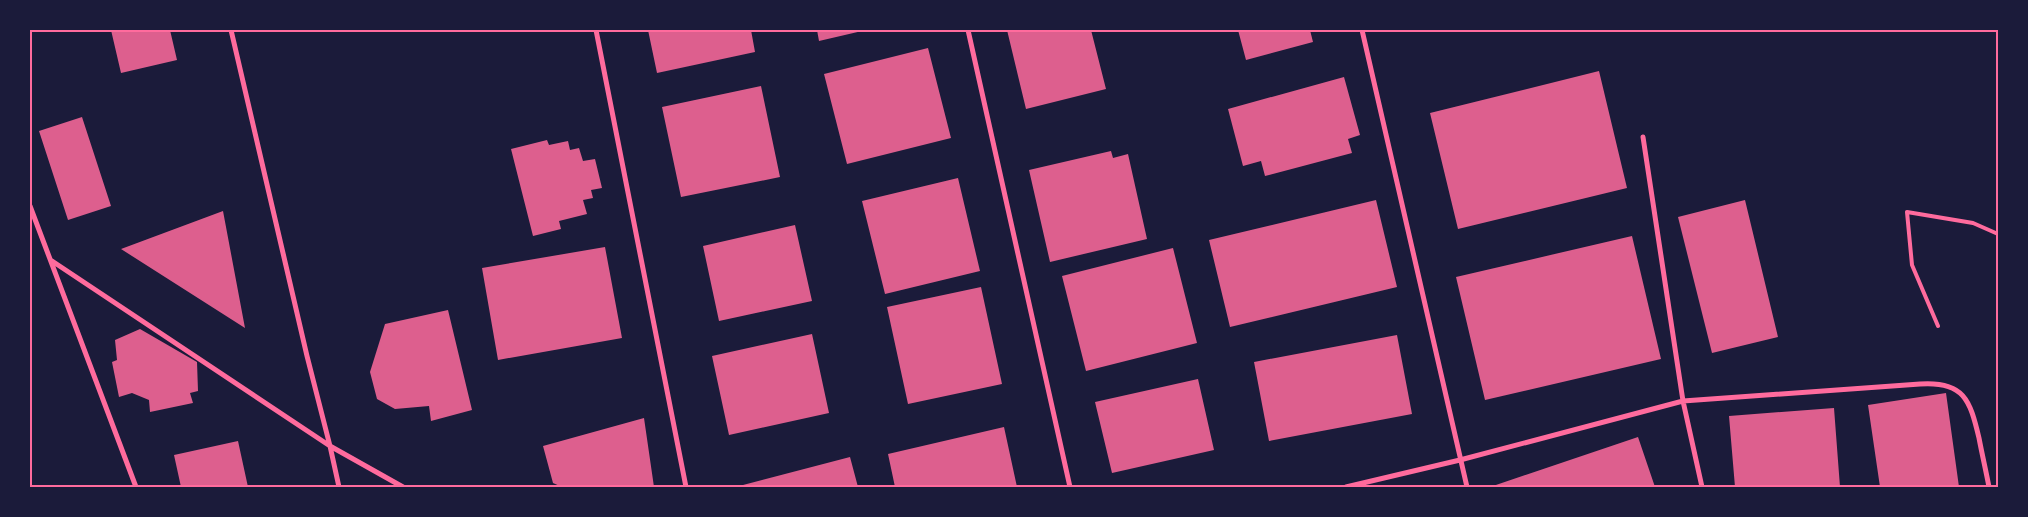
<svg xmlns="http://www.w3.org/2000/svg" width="2028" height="517" viewBox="0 0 2028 517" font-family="Quicksand,sans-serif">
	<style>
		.building { fill: #dd5f8e }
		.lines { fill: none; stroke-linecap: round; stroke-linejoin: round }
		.service { stroke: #ff6b9d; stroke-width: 4 }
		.minor { stroke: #ff6b9d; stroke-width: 5 }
		.neatline { fill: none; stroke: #ff6b9d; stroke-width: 2 }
	</style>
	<rect width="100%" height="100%" fill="#1b1b3a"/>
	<!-- building -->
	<path class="building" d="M111,30H170L177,60L121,73Z
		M648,30H751L755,52L657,73Z
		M817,30H862V31L819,41Z
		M1007,30H1091L1106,89L1026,109Z
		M1238,30H1310L1313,42L1246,60Z
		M928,48L951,138L847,164L824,74Z
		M1599,71L1627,188L1458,229L1430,113Z
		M1344,77L1360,135L1348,139L1352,153L1265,176L1261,161L1243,166L1228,109Z
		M761,86L780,177L681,197L662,107Z
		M82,117L111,206L68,220L39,131Z
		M547,140L549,145L568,141L570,150L579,148L583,161L595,159L602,188L591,190L593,198L583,200L587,214L559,221L561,229L533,236L511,149Z
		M1111,151L1113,158L1128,154L1147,239L1050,262L1029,170Z
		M958,178L980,271L885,294L862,201Z
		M1376,200L1397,287L1230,327L1209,240Z
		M1745,200L1778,337L1712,353L1678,217Z
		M223,211L245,328L121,249Z
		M795,225L812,301L719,321L703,246Z
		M1632,236L1661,359L1485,400L1456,277Z
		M605,247L622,338L498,360L482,268Z
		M1173,248L1197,343L1086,371L1062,276Z
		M981,287L1002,384L908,404L887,307Z
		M448,310L472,410L431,421L429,406L395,409L377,399L370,372L385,324Z
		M140,329L197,362L198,391L190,393L193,403L150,412L149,400L132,393L119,397L112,362L117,360L115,340Z
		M812,334L829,413L729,435L712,356Z
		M1397,335L1412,414L1269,441L1254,362Z
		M1198,379L1214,450L1112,473L1095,402Z
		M1946,393L1959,487H1880L1868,405Z
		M1834,408L1840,487H1735L1729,416Z
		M644,418L654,487H562L553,483L543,446Z
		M1004,427L1017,487H895L888,454Z
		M1638,437L1655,487H1490Z
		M238,441L248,487H181L174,455Z
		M850,457L858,487H744L743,485Z"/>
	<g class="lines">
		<!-- service -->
		<path class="service" d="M1938,326L1912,265L1907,212L1973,223L1998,234"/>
		<!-- minor -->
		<path class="minor" d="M231,30L307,356L330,446L339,487
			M596,30L686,487
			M968,30L1070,487
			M1362,30L1467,487
			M1643,137L1683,401L1920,384C1964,381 1970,400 1979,438C1982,454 1986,471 1989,487
			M30,206L136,487
			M52,261L330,446L403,487
			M1346,487L1460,460L1683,401L1702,487"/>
	</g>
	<!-- border -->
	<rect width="2028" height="517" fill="none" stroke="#1b1b3a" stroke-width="62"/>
	<rect x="31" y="31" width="1966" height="455" class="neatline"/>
</svg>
